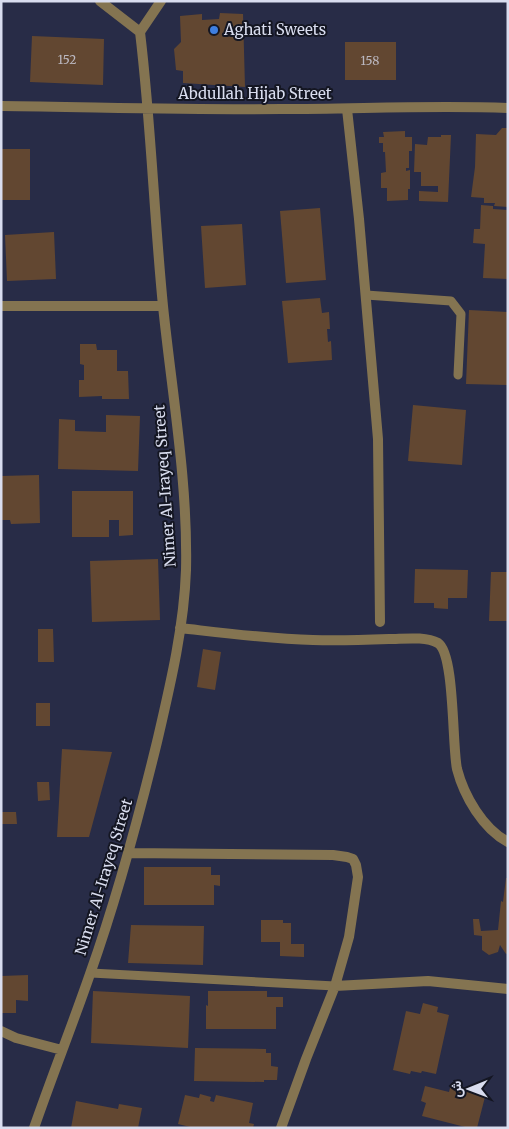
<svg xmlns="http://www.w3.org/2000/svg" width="509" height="1129" viewBox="0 0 509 1129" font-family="Merriweather,Vazirmatn,serif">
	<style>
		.building { fill: #624731 }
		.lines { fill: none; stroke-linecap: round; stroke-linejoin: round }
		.lane { stroke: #847451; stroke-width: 9 }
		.street { stroke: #847451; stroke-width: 10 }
		.shop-dot { fill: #3f7fe0; stroke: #141622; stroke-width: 2 }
		.labels { text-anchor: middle; stroke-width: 4; stroke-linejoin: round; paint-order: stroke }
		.number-label { font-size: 12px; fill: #bbb8c0 }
		.poi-label { font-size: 15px; fill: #d9ddef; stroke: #141622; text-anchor: start }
		.street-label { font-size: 15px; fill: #d9ddef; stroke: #141622 }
	</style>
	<rect width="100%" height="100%" fill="#282c47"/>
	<!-- building -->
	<path class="building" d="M220,13L243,14L245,87L183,83V71L176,70L174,49L181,42L180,16L202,14V20L219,19Z
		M32,36L104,39L103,85L30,82Z
		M345,42H396V80H345Z
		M502,128H508V207L494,206L495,203H484V198L471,197L475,167L476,134L496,135Z
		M405,131V137H412V151H409V168H406V171L410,170V189H408V200L387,201V188H381V173L386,172L385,152H383V143H379V137H384L383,132Z
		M441,135H451L448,202L419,201V191L438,192V186H421V172H414L415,144L427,145L428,137H441Z
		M1,149H30V200H1Z
		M481,205L493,206V209L508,210V279L483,278L485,244L473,243L474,229H480Z
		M320,208L326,280L286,283L280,211Z
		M242,224L246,285L205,288L201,226Z
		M54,232L56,279L7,281L5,235Z
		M320,298L322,313L329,312L330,329H327L328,342L331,341L332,360L288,363L282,301Z
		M469,310L508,312L507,385L466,384Z
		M80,344H96L97,350H117V371H128L129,399H102V396L79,397V380H84V365L80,364Z
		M413,405L466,410L462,465L408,461Z
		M106,415L140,416L138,471L58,469L59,419L75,420V431L106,432Z
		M39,475L40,523L11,524L10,520H1V476Z
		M72,491H133V535L119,536V520H109V537H72Z
		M158,559L160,620L92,622L90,561Z
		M415,569L468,570L467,598H448V609L434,608V603H414Z
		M491,572H508V621H489Z
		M38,629H53L54,662H38Z
		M203,649L221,652L215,690L197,687Z
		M36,703H50V726H36Z
		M62,749L112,752L89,837H57Z
		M37,782H49L50,800L38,801Z
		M1,812H16L17,824H1Z
		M144,867H211V875H220V886L214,885V905H144Z
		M506,878H508V953L506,954L500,945L498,952L489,955L482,950V936L474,935L473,919H479L481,931L498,930L501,901L503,902Z
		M261,920H283V923H291V944H304V957L280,956V942H261Z
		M131,925L204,926L203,965L128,963Z
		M28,975V1001L16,1000V1013H1V976Z
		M93,991L190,996L188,1048L91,1043Z
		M208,991H267V997H283V1007H276V1029H206V1005L208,1006Z
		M423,1003L438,1007L437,1012L449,1015L436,1074L422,1071L421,1073L411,1071L410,1074L393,1070L406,1011L420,1014Z
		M195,1048L266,1049V1053H271V1066L278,1067L277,1080H264V1082L194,1081Z
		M451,1084L486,1093L477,1128H469L422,1116L426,1103L421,1101L425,1086L449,1092Z
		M200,1094L211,1097L210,1101L214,1102L216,1095L253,1103L249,1123L254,1124L253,1128H194L178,1124L185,1095L199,1098Z
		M76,1101L118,1109L119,1104L142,1108L138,1128H71Z"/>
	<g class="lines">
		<!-- lane -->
		<path class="lane" d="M366,295L451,301L461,314L458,375
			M91,973L335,986"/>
		<!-- street -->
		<path class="street" d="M100,1L140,32
			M1,106C95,107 188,110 281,109C357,109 432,105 508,108
			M347,109L359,219L378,439L380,622
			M1,306H163
			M180,628C224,633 269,639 313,640C338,641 364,640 389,639C403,639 425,636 438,643C455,654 452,746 457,769C464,796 483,829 508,842
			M129,853L333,855L347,857L353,859L356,865L358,877L349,937L335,986
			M1,1031L16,1038L62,1050
			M34,1128C52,1076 72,1026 90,974C117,898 138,820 157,742C170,686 184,628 186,570C188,482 172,394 163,306C154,215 151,123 140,32L161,1
			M281,1128L306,1059L335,986L428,981L508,989"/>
	</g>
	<!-- markers -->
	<circle class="shop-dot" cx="214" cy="30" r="5"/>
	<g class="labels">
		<!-- number labels -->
		<g class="number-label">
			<text x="67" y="64">152</text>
			<text x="370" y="65">158</text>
		</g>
		<!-- poi labels -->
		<g class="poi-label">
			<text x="224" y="35">Aghati Sweets</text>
		</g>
		<!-- street labels -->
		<g class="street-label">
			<text x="255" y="99">Abdullah Hijab Street</text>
			<text transform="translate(165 486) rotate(-94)" y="5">Nimer Al-Irayeq Street</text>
			<text transform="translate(104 877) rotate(-73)" y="5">Nimer Al-Irayeq Street</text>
		</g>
	</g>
	<!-- border -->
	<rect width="509" height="1129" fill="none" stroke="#d9ddef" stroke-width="5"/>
	<!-- north arrow -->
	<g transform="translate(469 1089) rotate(269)" stroke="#141622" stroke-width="4" paint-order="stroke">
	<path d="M0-4L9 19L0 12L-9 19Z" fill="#d9ddef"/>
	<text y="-8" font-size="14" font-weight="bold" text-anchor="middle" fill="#d9ddef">ش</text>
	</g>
</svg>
